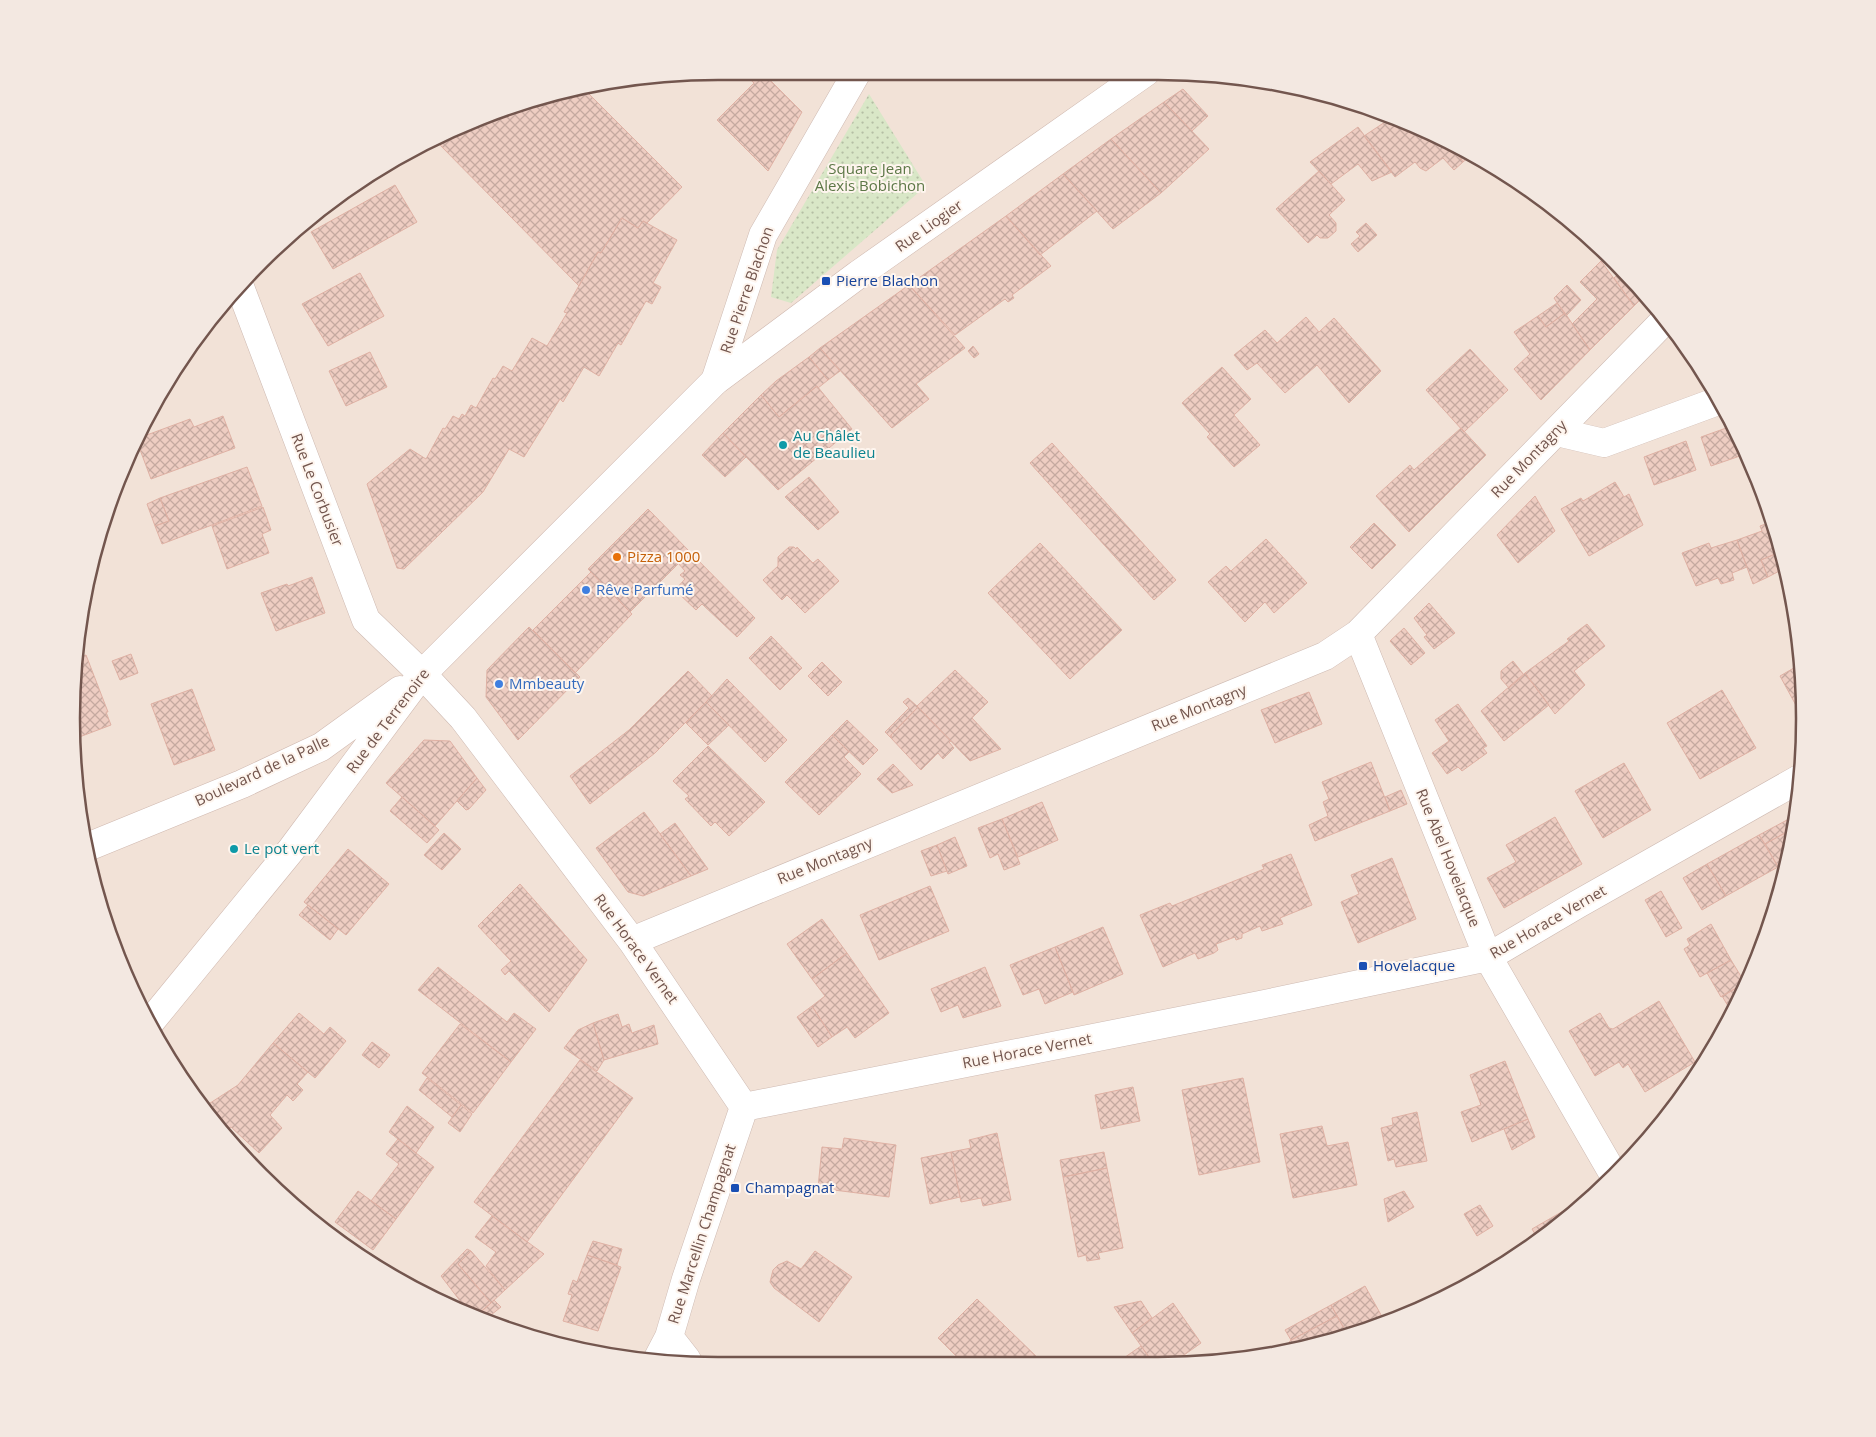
<svg xmlns="http://www.w3.org/2000/svg" width="1876" height="1437" viewBox="0 0 1876 1437" font-family="'Open Sans',sans-serif">
	<style>
		.residential { fill: #f2e2d7 }
		.green { fill: url(#green-dots) }
		.building { fill: url(#building-cross-hatch); stroke: #dfb1a4 }
		.lines { fill: none; stroke-linecap: round; stroke-linejoin: round }
		.street-casing { stroke: #cebab2; stroke-width: 29 }
		.secondary-casing { stroke: #d0b9b0; stroke-width: 29 }
		.street { stroke: #fff; stroke-width: 28 }
		.secondary { stroke: #fff; stroke-width: 28 }
		.transit-dot { fill: #1a4fb4; stroke: #fef5ee; stroke-width: 2 }
		.culture-dot { fill: #0f9aa8; stroke: #fef5ee; stroke-width: 2 }
		.food-dot { fill: #e8710a; stroke: #fef5ee; stroke-width: 2 }
		.shop-dot { fill: #3f7fe0; stroke: #fef5ee; stroke-width: 2 }
		.labels { text-anchor: middle; stroke-width: 4; stroke-linejoin: round; paint-order: stroke }
		.park-label { font-size: 15px; fill: #5d7847; stroke: #fef5ee }
		.street-label { font-size: 15px; fill: #73564e; stroke: #fef5ee }
		.transit-label { font-size: 15px; fill: #164399; stroke: #fef5ee; text-anchor: start }
		.culture-label { font-size: 15px; fill: #0d838f; stroke: #fef5ee; text-anchor: start }
		.food-label { font-size: 15px; fill: #c56008; stroke: #fef5ee; text-anchor: start }
		.shop-label { font-size: 15px; fill: #366cbe; stroke: #fef5ee; text-anchor: start }
		.rim { fill: none; stroke: #73564e; stroke-width: 2.5 }
	</style>
	<defs>
		<pattern id="green-dots" width="8" height="8" patternUnits="userSpaceOnUse" patternTransform="scale(1.25)"><rect width="8" height="8" fill="#d9e7c7"/><path d="M2 2h.1M6 6h.1" fill="none" stroke="#b4bea4" stroke-width="1.8" stroke-linecap="round"/></pattern>
		<pattern id="building-cross-hatch" width="8" height="8" patternUnits="userSpaceOnUse" patternTransform="scale(1.25)"><rect width="8" height="8" fill="#eecdc2"/><path d="M0 0l8 8M0 8l8-8" fill="none" stroke="#c5a9a0"/></pattern>
	</defs>
	<rect width="100%" height="100%" fill="#fbf1e8"/>
	<!-- residential -->
	<path class="residential" d="M718,71L1200,73L1325,93L1444,138L1551,205L1615,261L1696,359L1755,471L1792,592L1805,718L1792,844L1756,966L1696,1078L1615,1176L1517,1257L1405,1317L1242,1360H634L510,1331L359,1257L261,1176L180,1078L106,927L73,761L84,592L138,432L180,359L261,261L395,158L551,93Z"/>
	<!-- green -->
	<path class="green" d="M869,94L926,186L791,303L771,297L777,250Z"/>
	<!-- building -->
	<path class="building" d="M741,71H761L802,112L768,171L717,120L754,83Z
		M584,89L682,187L647,223L643,221L638,228L622,218L601,253L598,252L579,286L436,141L551,93Z
		M1183,89L1208,116L1192,131L1164,102Z
		M1164,102L1209,149L1161,193L1111,139Z
		M1391,118L1444,138L1449,141L1463,162L1454,170L1443,158L1426,171L1420,168L1415,162L1395,177L1364,136Z
		M1358,127L1392,172L1372,181L1358,164L1331,184L1310,162Z
		M1111,139L1161,193L1113,229L1063,174Z
		M1458,147L1471,155L1463,162L1455,150Z
		M1319,171L1345,200L1329,215L1336,223V231L1328,238H1320L1317,235L1308,243L1276,209Z
		M1063,174L1097,211L1040,255L1006,216Z
		M395,185L417,222L333,269L311,232Z
		M1006,216L1051,266L1012,295L1014,298L1008,302L1005,299L955,335L909,285Z
		M622,218L638,228L643,221L677,240L653,283L661,287L652,304L646,301L621,345L618,343L599,376L584,367L563,402L560,399L524,457L509,449L483,492L404,569L397,568L367,484L410,449L426,459L443,428L445,429L453,416L459,419L462,414L465,416L471,405L476,408L493,378L495,379L503,366L512,371L532,338L547,346L567,313L564,312L598,252L601,253Z
		M1366,223L1377,235L1358,252L1351,244L1360,236L1356,232Z
		M1601,261L1634,306L1590,350L1572,324L1597,299L1580,282Z
		M1622,270L1644,296L1634,306L1614,278Z
		M360,273L384,316L328,346L302,304Z
		M909,285L965,348L916,384L929,399L892,428L820,348Z
		M1567,285L1581,300L1566,316L1554,298Z
		M1557,303L1565,313L1546,327L1538,316Z
		M1565,313L1590,350L1541,400L1514,369L1530,354L1514,332L1538,316L1546,327Z
		M1306,317L1319,332L1334,318L1381,371L1349,403L1317,365L1285,393L1257,363L1247,370L1234,355L1265,330L1277,343Z
		M973,346L979,354L974,358L968,351Z
		M820,348L840,371L828,380L809,357Z
		M1470,349L1508,390L1464,432L1426,390Z
		M370,352L387,387L346,406L329,371Z
		M809,357L828,380L818,388L817,386L779,417L761,395L776,381Z
		M1222,367L1251,399L1234,415L1260,445L1234,467L1207,437L1210,434L1182,403Z
		M817,386L852,429L778,490L723,433L761,395L779,417Z
		M223,416L235,448L151,479L136,439L190,419L194,427Z
		M1729,427L1740,456L1711,466L1701,437Z
		M1461,428L1486,455L1409,532L1376,496L1410,465L1414,470Z
		M723,433L746,457L725,477L702,455Z
		M1686,441L1696,470L1654,485L1644,457Z
		M1052,443L1176,580L1154,600L1030,463Z
		M247,467L262,506L162,544L155,526L169,521L160,498Z
		M809,477L839,512L818,530L785,497Z
		M1615,482L1624,497L1629,494L1643,525L1589,556L1561,509L1581,498L1583,501Z
		M1535,496L1555,531L1518,563L1497,535Z
		M160,498L169,521L155,526L147,504Z
		M263,507L271,530L262,534L269,553L227,569L212,526Z
		M648,509L690,552L630,612L588,569Z
		M1771,522L1780,552L1761,560L1768,577L1753,584L1737,540L1762,531L1760,526Z
		M1374,523L1396,545L1372,569L1350,547Z
		M1266,539L1307,583L1274,613L1265,602L1245,622L1208,582L1226,566L1231,571Z
		M1737,540L1747,567L1732,573L1734,580L1721,584L1718,578L1696,586L1682,553L1709,543L1711,548Z
		M1040,543L1122,630L1070,679L988,593Z
		M789,547H794L796,549L797,547L813,563L818,559L839,581L805,613L787,595L782,600L763,580L778,566V557Z
		M690,552L755,618L737,637L702,604L696,610L675,590L685,579L680,575L685,571L678,563Z
		M1780,552L1785,568L1768,577L1761,560Z
		M591,572L632,614L575,673L533,630Z
		M312,577L325,613L276,631L261,593L287,584L288,586Z
		M1429,603L1455,633L1434,649L1424,637L1427,635L1414,618Z
		M1587,624L1605,646L1574,671L1585,685L1555,714L1525,673L1569,641L1567,639Z
		M529,627L580,677L518,740L486,697L487,670Z
		M1404,628L1425,653L1411,665L1390,641Z
		M771,636L802,668L780,690L749,658Z
		M131,654L138,673L120,680L112,661Z
		M86,655L108,712H106L111,725L74,739L79,657Z
		M1513,661L1524,675L1509,688L1501,679V671Z
		M822,662L842,682L828,696L808,676Z
		M1799,665L1805,718L1804,720L1780,676Z
		M955,670L988,702L972,718L1001,749L970,761L917,706Z
		M688,671L712,696L655,753L590,804L570,776L629,730Z
		M1525,673L1549,705L1504,741L1481,711Z
		M727,679L787,740L765,762L706,702Z
		M192,689L215,750L174,765L151,704Z
		M1722,690L1756,748L1700,779L1667,723Z
		M1309,692L1322,724L1275,743L1261,710Z
		M908,698L918,707L891,735V738L885,732L909,708L903,702Z
		M706,702L729,725L708,745L686,723Z
		M1458,704L1487,746L1483,748L1487,753L1462,771L1458,767L1447,774L1432,753L1449,741L1435,720Z
		M918,707L951,741L949,742L954,748L943,759L938,753L921,770L891,738V735Z
		M847,720L878,750L863,765L832,735Z
		M832,735L849,752L844,757L861,774L819,815L785,782Z
		M424,740L450,741L477,778L435,826L386,783Z
		M708,746L765,802L729,836L715,822L711,826L685,799L689,796L673,781Z
		M1371,762L1390,811L1315,841L1309,825L1328,816L1323,802L1329,799L1322,782Z
		M1624,763L1651,810L1603,838L1575,791Z
		M893,764L913,785L892,793L877,779Z
		M477,778L486,790L469,809L466,810L457,801Z
		M1401,790L1407,804L1390,811L1385,797Z
		M402,797L439,830L427,843L390,811Z
		M1042,802L1058,840L1018,857L1002,819Z
		M644,812L691,876L643,896L628,892L596,848Z
		M1555,817L1582,864L1504,908L1487,878L1516,862L1506,845Z
		M1002,819L1020,864L1004,870L998,854L990,858L978,828Z
		M1787,820L1792,829L1765,844L1759,835Z
		M675,823L708,869L691,876L660,834Z
		M1792,829L1794,831L1792,844L1783,875L1765,844Z
		M444,833L461,849L442,870L424,855Z
		M1759,835L1778,867L1726,896L1707,864Z
		M955,837L967,866L948,874L937,845Z
		M937,845L947,871L931,876L921,851Z
		M348,849L389,884L346,935L304,902Z
		M1291,854L1312,905L1280,918L1283,924L1262,931L1260,926L1242,934V938L1236,940L1235,937L1216,944L1218,950L1214,953L1198,959L1195,953L1163,967L1140,915L1170,903L1172,906L1264,869L1262,865Z
		M1392,858L1416,919L1358,943L1341,902L1359,894L1351,875Z
		M1707,864L1726,896L1702,910L1683,878Z
		M520,884L587,960L549,1012L509,971L505,975L501,970L511,961L478,926Z
		M930,886L949,931L879,960L860,915Z
		M1661,891L1682,928L1666,937L1645,900Z
		M308,905L338,929L330,940L299,915Z
		M822,919L847,953L812,979L787,944Z
		M1711,924L1731,960L1700,977L1684,949L1690,945L1687,939Z
		M1103,927L1123,974L1074,995L1055,947Z
		M1055,947L1073,992L1045,1004L1039,989L1023,995L1010,965Z
		M847,953L889,1013L855,1038L847,1027L832,1037L812,1006L825,996L812,979Z
		M1731,960L1745,983L1721,997L1707,973Z
		M438,967L507,1022L514,1013L536,1029L511,1062L418,990Z
		M985,967L1001,1006L963,1018L958,1005L941,1012L931,989Z
		M1745,983L1746,985L1731,1011L1722,996Z
		M1659,1001L1695,1062L1645,1092L1628,1064L1623,1068L1619,1062L1595,1076L1569,1031L1600,1013L1609,1028L1613,1029Z
		M812,1006L832,1037L818,1047L797,1017Z
		M299,1013L324,1034L330,1027L346,1041L315,1078L273,1043Z
		M618,1014L622,1027L629,1024L632,1033L654,1025L658,1044L604,1060L593,1023Z
		M593,1023L604,1060L597,1071L564,1048L578,1030Z
		M460,1024L511,1062L473,1113L422,1073Z
		M372,1042L390,1055L379,1068L362,1055Z
		M273,1043L308,1072L297,1084L303,1090L293,1101L287,1095L270,1115L282,1128L259,1153L231,1127L224,1131L204,1107L238,1085Z
		M580,1060L633,1098L527,1242L474,1202Z
		M1505,1061L1528,1119L1472,1142L1461,1112L1481,1105L1470,1075Z
		M427,1078L461,1105L452,1117L419,1090Z
		M1243,1078L1260,1162L1199,1175L1182,1090Z
		M1133,1087L1140,1121L1101,1129L1095,1095Z
		M461,1105L472,1114L460,1132L448,1123Z
		M407,1106L434,1127L416,1153L389,1132Z
		M1417,1112L1427,1161L1396,1167L1394,1159L1388,1161L1381,1128L1393,1125L1392,1118Z
		M1528,1119L1535,1137L1512,1150L1504,1129Z
		M1322,1126L1327,1146L1348,1142L1357,1185L1293,1198L1280,1134Z
		M997,1133L1011,1200L983,1206L981,1198L961,1202L951,1152L971,1148L969,1140Z
		M844,1138L896,1145L889,1197L818,1188L822,1147L842,1149Z
		M398,1139L434,1167L396,1219L371,1201L399,1164L386,1154Z
		M951,1152L960,1197L930,1204L921,1158Z
		M1104,1152L1107,1168L1063,1177L1060,1160Z
		M1107,1168L1123,1248L1098,1253L1100,1259L1087,1261L1086,1255L1078,1257L1063,1177Z
		M358,1191L396,1219L373,1250L335,1222Z
		M1404,1191L1414,1207L1388,1222L1384,1199Z
		M1584,1199L1585,1201L1538,1239L1532,1229Z
		M1480,1205L1493,1226L1477,1236L1464,1214Z
		M492,1216L544,1254L505,1290L486,1266L496,1252L475,1237Z
		M335,1231L349,1243L346,1246L332,1235Z
		M593,1241L622,1249L617,1265L587,1255Z
		M467,1249L471,1251L458,1264L491,1303L477,1315L467,1310L441,1276Z
		M471,1251L505,1290L491,1303L458,1264Z
		M815,1251L852,1277L819,1322L774,1288L770,1282L773,1270L778,1265L787,1261L801,1269Z
		M587,1255L621,1267L598,1331L563,1321L572,1295L568,1294L573,1280L577,1282Z
		M1365,1286L1385,1322L1346,1332L1331,1305Z
		M977,1299L1040,1360H960L938,1338Z
		M494,1300L501,1307L491,1315L481,1312Z
		M1141,1301L1152,1318L1132,1333L1114,1307Z
		M1173,1303L1201,1343L1177,1360H1151L1132,1333Z
		M1331,1305L1337,1316L1291,1340L1285,1330Z
		M1337,1316L1346,1332L1292,1347L1289,1342L1291,1340Z
		M1141,1346L1151,1360H1121Z"/>
	<g class="lines">
		<defs>
			<path id="street" d="M240,287L366,620L422,674L463,718L632,941L744,1107
				M715,381L763,235L857,72
				M1557,432L1604,443L1718,401
				M1358,634L1488,957L1615,1177
				M632,941L1325,656L1358,634L1664,321
				M744,1107L1260,1005L1488,957L1578,904L1799,779
				M669,1337L687,1360
				M657,1360L669,1337L686,1279L744,1107"/>
			<path id="secondary" d="M90,846L242,784L321,747L400,690
				M152,1020L291,850L422,674L715,381L859,274L1146,72"/>
		</defs>
		<!-- street casing -->
		<use href="#street" class="street-casing"/>
		<!-- secondary casing -->
		<use href="#secondary" class="secondary-casing"/>
		<!-- street -->
		<use href="#street" class="street"/>
		<!-- secondary -->
		<use href="#secondary" class="secondary"/>
	</g>
	<!-- markers -->
	<g class="transit-dot">
		<rect x="821" y="276" width="10" height="10" rx="2.5"/>
		<rect x="1358" y="961" width="10" height="10" rx="2.5"/>
		<rect x="730" y="1183" width="10" height="10" rx="2.5"/>
	</g>
	<g class="culture-dot">
		<circle cx="783" cy="445" r="5"/>
		<circle cx="234" cy="849" r="5"/>
	</g>
	<circle class="food-dot" cx="617" cy="557" r="5"/>
	<g class="shop-dot">
		<circle cx="586" cy="590" r="5"/>
		<circle cx="499" cy="684" r="5"/>
	</g>
	<g class="labels">
		<!-- park labels -->
		<g class="park-label">
			<text x="870" y="174">Square Jean<tspan x="870" dy="17">Alexis Bobichon</tspan></text>
		</g>
		<!-- street labels -->
		<g class="street-label">
			<text transform="translate(929 226) rotate(-35)" y="5">Rue Liogier</text>
			<text transform="translate(747 290) rotate(-71)" y="5">Rue Pierre Blachon</text>
			<text transform="translate(1529 459) rotate(-46)" y="5">Rue Montagny</text>
			<text transform="translate(317 490) rotate(69)" y="5">Rue Le Corbusier</text>
			<text transform="translate(1199 708) rotate(-22)" y="5">Rue Montagny</text>
			<text transform="translate(388 721) rotate(-53)" y="5">Rue de Terrenoire</text>
			<text transform="translate(262 771) rotate(-25)" y="5">Boulevard de la Palle</text>
			<text transform="translate(1448 858) rotate(68)" y="5">Rue Abel Hovelacque</text>
			<text transform="translate(825 861) rotate(-22)" y="5">Rue Montagny</text>
			<text transform="translate(1548 922) rotate(-30)" y="5">Rue Horace Vernet</text>
			<text transform="translate(636 949) rotate(54)" y="5">Rue Horace Vernet</text>
			<text transform="translate(1027 1051) rotate(-11)" y="5">Rue Horace Vernet</text>
			<text transform="translate(702 1234) rotate(-72)" y="5">Rue Marcellin Champagnat</text>
		</g>
		<!-- transit labels -->
		<g class="transit-label">
			<text x="836" y="286">Pierre Blachon</text>
			<text x="1373" y="971">Hovelacque</text>
			<text x="745" y="1193">Champagnat</text>
		</g>
		<!-- culture labels -->
		<g class="culture-label">
			<text x="793" y="441">Au Châlet<tspan x="793" dy="17">de Beaulieu</tspan></text>
			<text x="244" y="854">Le pot vert</text>
		</g>
		<!-- food labels -->
		<g class="food-label">
			<text x="627" y="562">Pizza 1000</text>
		</g>
		<!-- shop labels -->
		<g class="shop-label">
			<text x="596" y="595">Rêve Parfumé</text>
			<text x="509" y="689">Mmbeauty</text>
		</g>
	</g>
	<!-- crop -->
	<path d="M0 0H1876V1437H0ZM718 80H1158A638 638 0 0 1 1796 718V719A638 638 0 0 1 1158 1357H718A638 638 0 0 1 80 719V718A638 638 0 0 1 718 80Z" fill="#f3e8e1" fill-rule="evenodd"/>
	<path class="rim" d="M718 80H1158A638 638 0 0 1 1796 718V719A638 638 0 0 1 1158 1357H718A638 638 0 0 1 80 719V718A638 638 0 0 1 718 80Z"/>
</svg>
